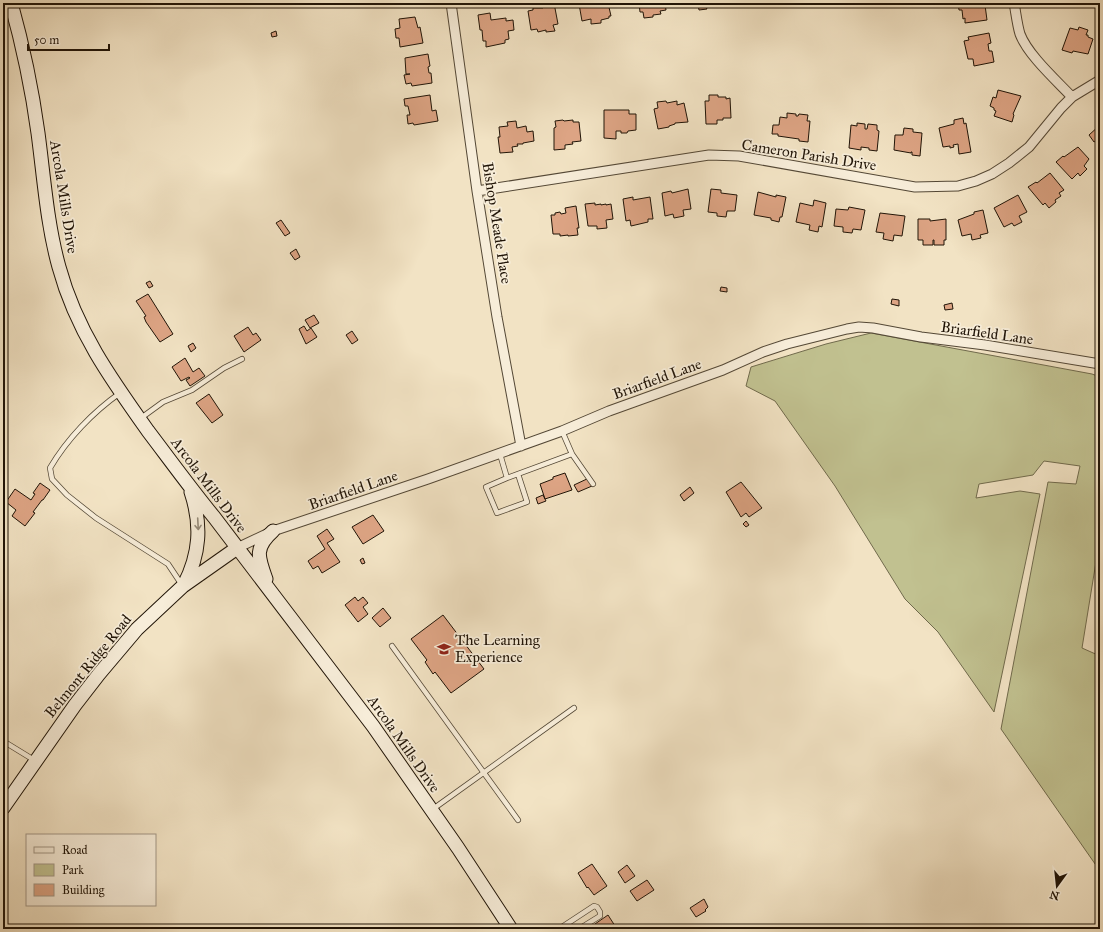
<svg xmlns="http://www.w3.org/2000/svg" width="1103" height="932" viewBox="0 0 1103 932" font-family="'IM FELL Great Primer',serif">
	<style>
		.green { fill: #c1c190; stroke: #706a4c }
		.building { fill: #dda484; stroke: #201407 }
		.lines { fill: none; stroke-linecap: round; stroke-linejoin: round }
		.lane-casing { stroke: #544836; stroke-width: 6 }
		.street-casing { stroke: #544836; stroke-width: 11 }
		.secondary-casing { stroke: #201407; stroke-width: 15 }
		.lane { stroke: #f7edd9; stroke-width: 4.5 }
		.street { stroke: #f7edd9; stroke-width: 9 }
		.secondary { stroke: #f7edd9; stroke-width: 13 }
		.oneway { stroke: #968b7a }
		.labels { text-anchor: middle; stroke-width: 3.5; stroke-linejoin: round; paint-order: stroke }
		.street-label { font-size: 15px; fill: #201407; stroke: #f7edd9 }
		.poi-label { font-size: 15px; fill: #201407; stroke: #f7edd9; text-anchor: start }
	</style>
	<rect width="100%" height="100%" fill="#f2e3c4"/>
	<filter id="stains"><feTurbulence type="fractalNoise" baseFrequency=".005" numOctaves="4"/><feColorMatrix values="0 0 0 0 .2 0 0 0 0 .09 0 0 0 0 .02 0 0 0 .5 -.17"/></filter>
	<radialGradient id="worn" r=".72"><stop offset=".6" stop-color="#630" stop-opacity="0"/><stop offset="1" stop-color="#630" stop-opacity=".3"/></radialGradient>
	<!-- green -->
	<path class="green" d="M871,333L1092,374L1100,377V537L1082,648L1100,656V871L1001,729L1048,482L1076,484L1080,466L1044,461L1033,475L979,484L976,498L1020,491L1040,494L994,712L938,632L905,599L835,486L775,401L746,386L751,367L826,344Z"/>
	<!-- building -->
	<path class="building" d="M542,3H554L558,24L553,25L555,31L546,32V30L538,32L537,29L531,30L528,11L533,10V8H543Z
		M585,3H608L611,16H609V18L601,20V23L591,24V19L582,21L579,4Z
		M639,3H665L666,10L660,11L661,14L653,15V17L644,18L643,12H640Z
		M695,3H715V5L706,7L707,9L699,10L698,4H695Z
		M958,3H987V4L985,5L987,20L965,23V18L963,19L962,10H959Z
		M490,13L491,20L506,18V21L513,20L514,30L508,31L509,39L505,40V43L486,47V41H483L482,30H480L478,15Z
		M415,17L418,28L420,27L423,43L400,47L399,38H396L395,29L400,28L399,19Z
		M1079,27L1088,30L1086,35H1088V37L1093,39L1088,54L1073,51L1072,53L1062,50L1070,28L1078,30Z
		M276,31L277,36L272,37L271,33Z
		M989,33L991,43L988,44L989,51H992L994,62L974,66L973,59H968L964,41L969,40L968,37Z
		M428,54L430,66L428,67L429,73H431L432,83L412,86L411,83L406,84L404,75L410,74H406L405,58Z
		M998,90L1021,96L1013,114L1014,115L1012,122L994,116L996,111L994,110V108L990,106L993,97L996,98Z
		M430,95L432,111L436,110L438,121L414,125L413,123L408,124L407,115H410L408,106H405L404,99Z
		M709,95H718V97H726V99L730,98L731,118H723V120H717V124H706L705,101H709Z
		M666,101L667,103L677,101V105L684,103L688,122L675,123V124L669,126V127L658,129L654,109L658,108L657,102Z
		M604,110H629V114H636V130L628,131L627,133H621V131H616V139L604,138Z
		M787,113L796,114V116H798L799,114L808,115L807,121H810L808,142L799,141V139L778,136V134H772L773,125H779L780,117L787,118Z
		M963,118L964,124L966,123L971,152L959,154L958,144L953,145L954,147L950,148V146L943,147L939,128L954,124V120Z
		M563,120L564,121L573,120V122H579L581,141L572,142L573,144L565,145V149L554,150V128L556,127L555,121Z
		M516,121L517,128L526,126L527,132L533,131L534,141L523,143V144H517L518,146L512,147L513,152L500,153L498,137H500L499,127L508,126L507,122Z
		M857,123L865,124V129H867L868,124L877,125V130L879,131L877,151L869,150V148L861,147V150L849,148L851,125L857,126Z
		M1100,125V141L1099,139L1094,142L1089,135Z
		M904,128L913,129V132L922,133L920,156L912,155V152H911V153L894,150L895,135H903Z
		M1078,147L1089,159L1084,166L1087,169L1080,176L1078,173L1072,179L1056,162L1063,156L1064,157Z
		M1050,173L1064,190L1059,193L1061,196L1055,200L1056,202L1049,208L1045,203L1043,205L1028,187L1036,182L1037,183Z
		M688,189L691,209L683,210L684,216L674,218L673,214L665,216L662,193L671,191L672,193Z
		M711,189L721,190V193L737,195L735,211H727L726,217L717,216V213L708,212Z
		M758,192L776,197V195L786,197L782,217H780L779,222L771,220V218L754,215Z
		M1018,195L1027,212L1019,216L1022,222L1014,226L1012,223L1004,227L994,208Z
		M633,197V200L650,197L653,219H648V222L631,226L630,220L626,221L623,199Z
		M814,200L826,203L822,227L819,226L818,232L809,230L810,225L796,222L800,203L813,206Z
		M595,203V205L601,204V205L606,204V205L611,204L613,219L606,220L607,228L597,229V226H588L585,204Z
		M576,206L579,228H577L578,235L568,236V235L560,236V234H553L551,215H555V213L560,212L561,214L566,213L565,208Z
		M849,207L865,210L861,230L853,229L852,233L843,232V227L834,226L836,209L848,210Z
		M983,210L988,233L980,235L981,238L972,240L971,234L962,236L958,220L974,214V212Z
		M880,213L905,216L902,236L894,235L893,241L883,239L884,233L876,232Z
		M918,219H930V221L946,219V240H944V245H934V240H933V245H923V240H918Z
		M281,220L290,233L285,236L276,223Z
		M296,249L300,257L295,260L290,253Z
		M150,281L153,286L149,288L146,283Z
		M721,287L727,288V292L720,291Z
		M148,294L173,334L160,342L146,322L144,317L146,316L136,301Z
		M892,299L899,300V306L891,304Z
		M952,303L953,309L945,310L944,305Z
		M314,315L319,323L310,328L305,320Z
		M304,326L307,331L311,328L317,337L306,344L299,329Z
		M248,327L253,335L256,333L261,340L244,352L234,336Z
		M352,331L358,340L352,344L346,335Z
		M193,343L196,348L191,352L188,346Z
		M185,358L193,372L199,368L205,376L190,386L186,380L190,378L189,377L181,381L172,367Z
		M209,394L223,415L212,423L196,403Z
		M565,473L572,490L545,499L540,484L553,479V477Z
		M589,478L592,486L578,492L574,485Z
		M741,482L762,508L749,517L746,513L741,517L726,492Z
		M40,483L50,490L43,500H42L33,512L35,513L25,526L12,516L16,510L6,502L15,489L31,500L35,494L33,493Z
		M690,487L694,493L684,501L680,495Z
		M543,495L546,501L538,504L536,498Z
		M373,515L384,531L363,544L352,527Z
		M746,521L749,525L746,527L743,524Z
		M327,529L334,539L327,543L340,562L322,573L318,566L313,569L308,561L325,549L317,536Z
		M363,558L365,563L362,564L360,560Z
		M355,597L358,601L363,597L368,603L363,607L368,614L358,622L345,605Z
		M383,608L391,618L380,627L372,618Z
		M443,615L484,669L451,693L435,672L433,674L425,662L427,660L411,639Z
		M592,864L607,886L594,895L588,887L587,888L578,873Z
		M627,865L635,876L625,883L618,872Z
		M647,880L654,890L637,901L630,891Z
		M704,899L708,907L705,910L706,911L696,917L690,908Z
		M608,915L617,929H598L595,924Z"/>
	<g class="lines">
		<defs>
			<path id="lane" d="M120,393C93,412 67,439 50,468L52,479L67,495L96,518L168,564L182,585
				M141,418L163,402L192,390L224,368L242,359
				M500,454L507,478L572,454L562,431
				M572,454L593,484
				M507,478L486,487L497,513L527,502L518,474
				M392,646L518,820
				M3,741L34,760
				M433,809L574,708
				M559,929L594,906L597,907L600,912V916L579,929"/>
			<path id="street" d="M451,3L477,191L497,317L521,446
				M1014,3C1016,13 1017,24 1020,34C1028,55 1056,80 1072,97
				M477,191L709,155L739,156L915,187L958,186L976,181L992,174L1009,163L1029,147L1061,108L1072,97L1100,80
				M237,548L273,531L428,479L562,431L609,411L723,370L763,352L787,344L847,329L859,327L873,328L921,337L985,345L1100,364"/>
			<path id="secondary" d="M11,3C23,46 32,89 38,133C44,178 47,224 59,267C76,330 111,379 148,431C170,460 191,489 214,517L373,726L458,848L511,929
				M266,579C258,557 254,548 273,531
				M184,585C200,554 202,525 191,492
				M3,808L75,705L99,674L137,629L183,586L237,548"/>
		</defs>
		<!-- lane casing -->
		<use href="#lane" class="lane-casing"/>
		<!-- street casing -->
		<use href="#street" class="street-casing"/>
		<!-- secondary casing -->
		<use href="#secondary" class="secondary-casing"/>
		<!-- lane -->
		<use href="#lane" class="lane"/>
		<!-- street -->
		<use href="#street" class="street"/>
		<!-- secondary -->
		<use href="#secondary" class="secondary"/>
	</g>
	<!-- one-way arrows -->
	<defs><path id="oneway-shaft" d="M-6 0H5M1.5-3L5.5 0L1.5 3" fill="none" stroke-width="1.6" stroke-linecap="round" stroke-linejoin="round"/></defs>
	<use class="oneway" href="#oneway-shaft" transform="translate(198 524) rotate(87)"/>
	<!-- icons -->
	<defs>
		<symbol id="school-bare" viewBox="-9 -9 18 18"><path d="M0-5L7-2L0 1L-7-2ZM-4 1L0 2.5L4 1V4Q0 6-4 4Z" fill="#8f2418" stroke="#f7edd9" stroke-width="2.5" paint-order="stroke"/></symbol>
	</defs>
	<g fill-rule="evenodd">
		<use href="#school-bare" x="434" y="639" width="20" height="20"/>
	</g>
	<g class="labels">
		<!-- street labels -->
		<g class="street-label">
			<text transform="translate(809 155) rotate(9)" y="5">Cameron Parish Drive</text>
			<text transform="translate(64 197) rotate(81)" y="5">Arcola Mills Drive</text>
			<text transform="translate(497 223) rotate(81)" y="5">Bishop Meade Place</text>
			<text transform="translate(987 333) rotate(8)" y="5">Briarfield Lane</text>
			<text transform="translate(657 379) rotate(-20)" y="5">Briarfield Lane</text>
			<text transform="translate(209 485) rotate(53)" y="5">Arcola Mills Drive</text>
			<text transform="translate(353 490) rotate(-19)" y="5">Briarfield Lane</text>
			<text transform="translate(88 666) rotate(-51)" y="5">Belmont Ridge Road</text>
			<text transform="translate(404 744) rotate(55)" y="5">Arcola Mills Drive</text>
		</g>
		<!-- poi labels -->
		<g class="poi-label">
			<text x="455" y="645">The Learning<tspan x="455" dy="17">Experience</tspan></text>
		</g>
	</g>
	<!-- margin -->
	<rect width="1103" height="932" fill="none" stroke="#f2e3c4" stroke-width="16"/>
	<rect x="4" y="4" width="1095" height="924" fill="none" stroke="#201407" stroke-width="2"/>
	<rect x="8" y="8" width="1087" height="916" fill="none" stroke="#201407"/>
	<!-- legend -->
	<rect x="26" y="834" width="130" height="72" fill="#f7edd9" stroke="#a19685"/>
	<rect x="34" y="847" width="20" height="6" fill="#f7edd9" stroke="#a19685"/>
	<text x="62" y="854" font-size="12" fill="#201407">Road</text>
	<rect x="34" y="864" width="20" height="12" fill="#c1c190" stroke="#a19685"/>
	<text x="62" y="874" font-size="12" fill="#201407">Park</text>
	<rect x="34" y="884" width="20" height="12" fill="#dda484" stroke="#a19685"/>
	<text x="62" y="894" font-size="12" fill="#201407">Building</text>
	<!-- north arrow -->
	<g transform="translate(1057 886) rotate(195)" stroke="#f7edd9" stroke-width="3" paint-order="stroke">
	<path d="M0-3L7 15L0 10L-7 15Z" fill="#201407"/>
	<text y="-6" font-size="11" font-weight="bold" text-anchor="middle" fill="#201407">N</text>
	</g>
	<!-- scale -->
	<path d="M28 44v6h81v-6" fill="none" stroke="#201407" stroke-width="2"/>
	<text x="34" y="44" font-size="12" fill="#201407" stroke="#f7edd9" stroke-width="3" paint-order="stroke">50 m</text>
	<rect width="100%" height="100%" filter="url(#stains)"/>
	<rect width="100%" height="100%" fill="url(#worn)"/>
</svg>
